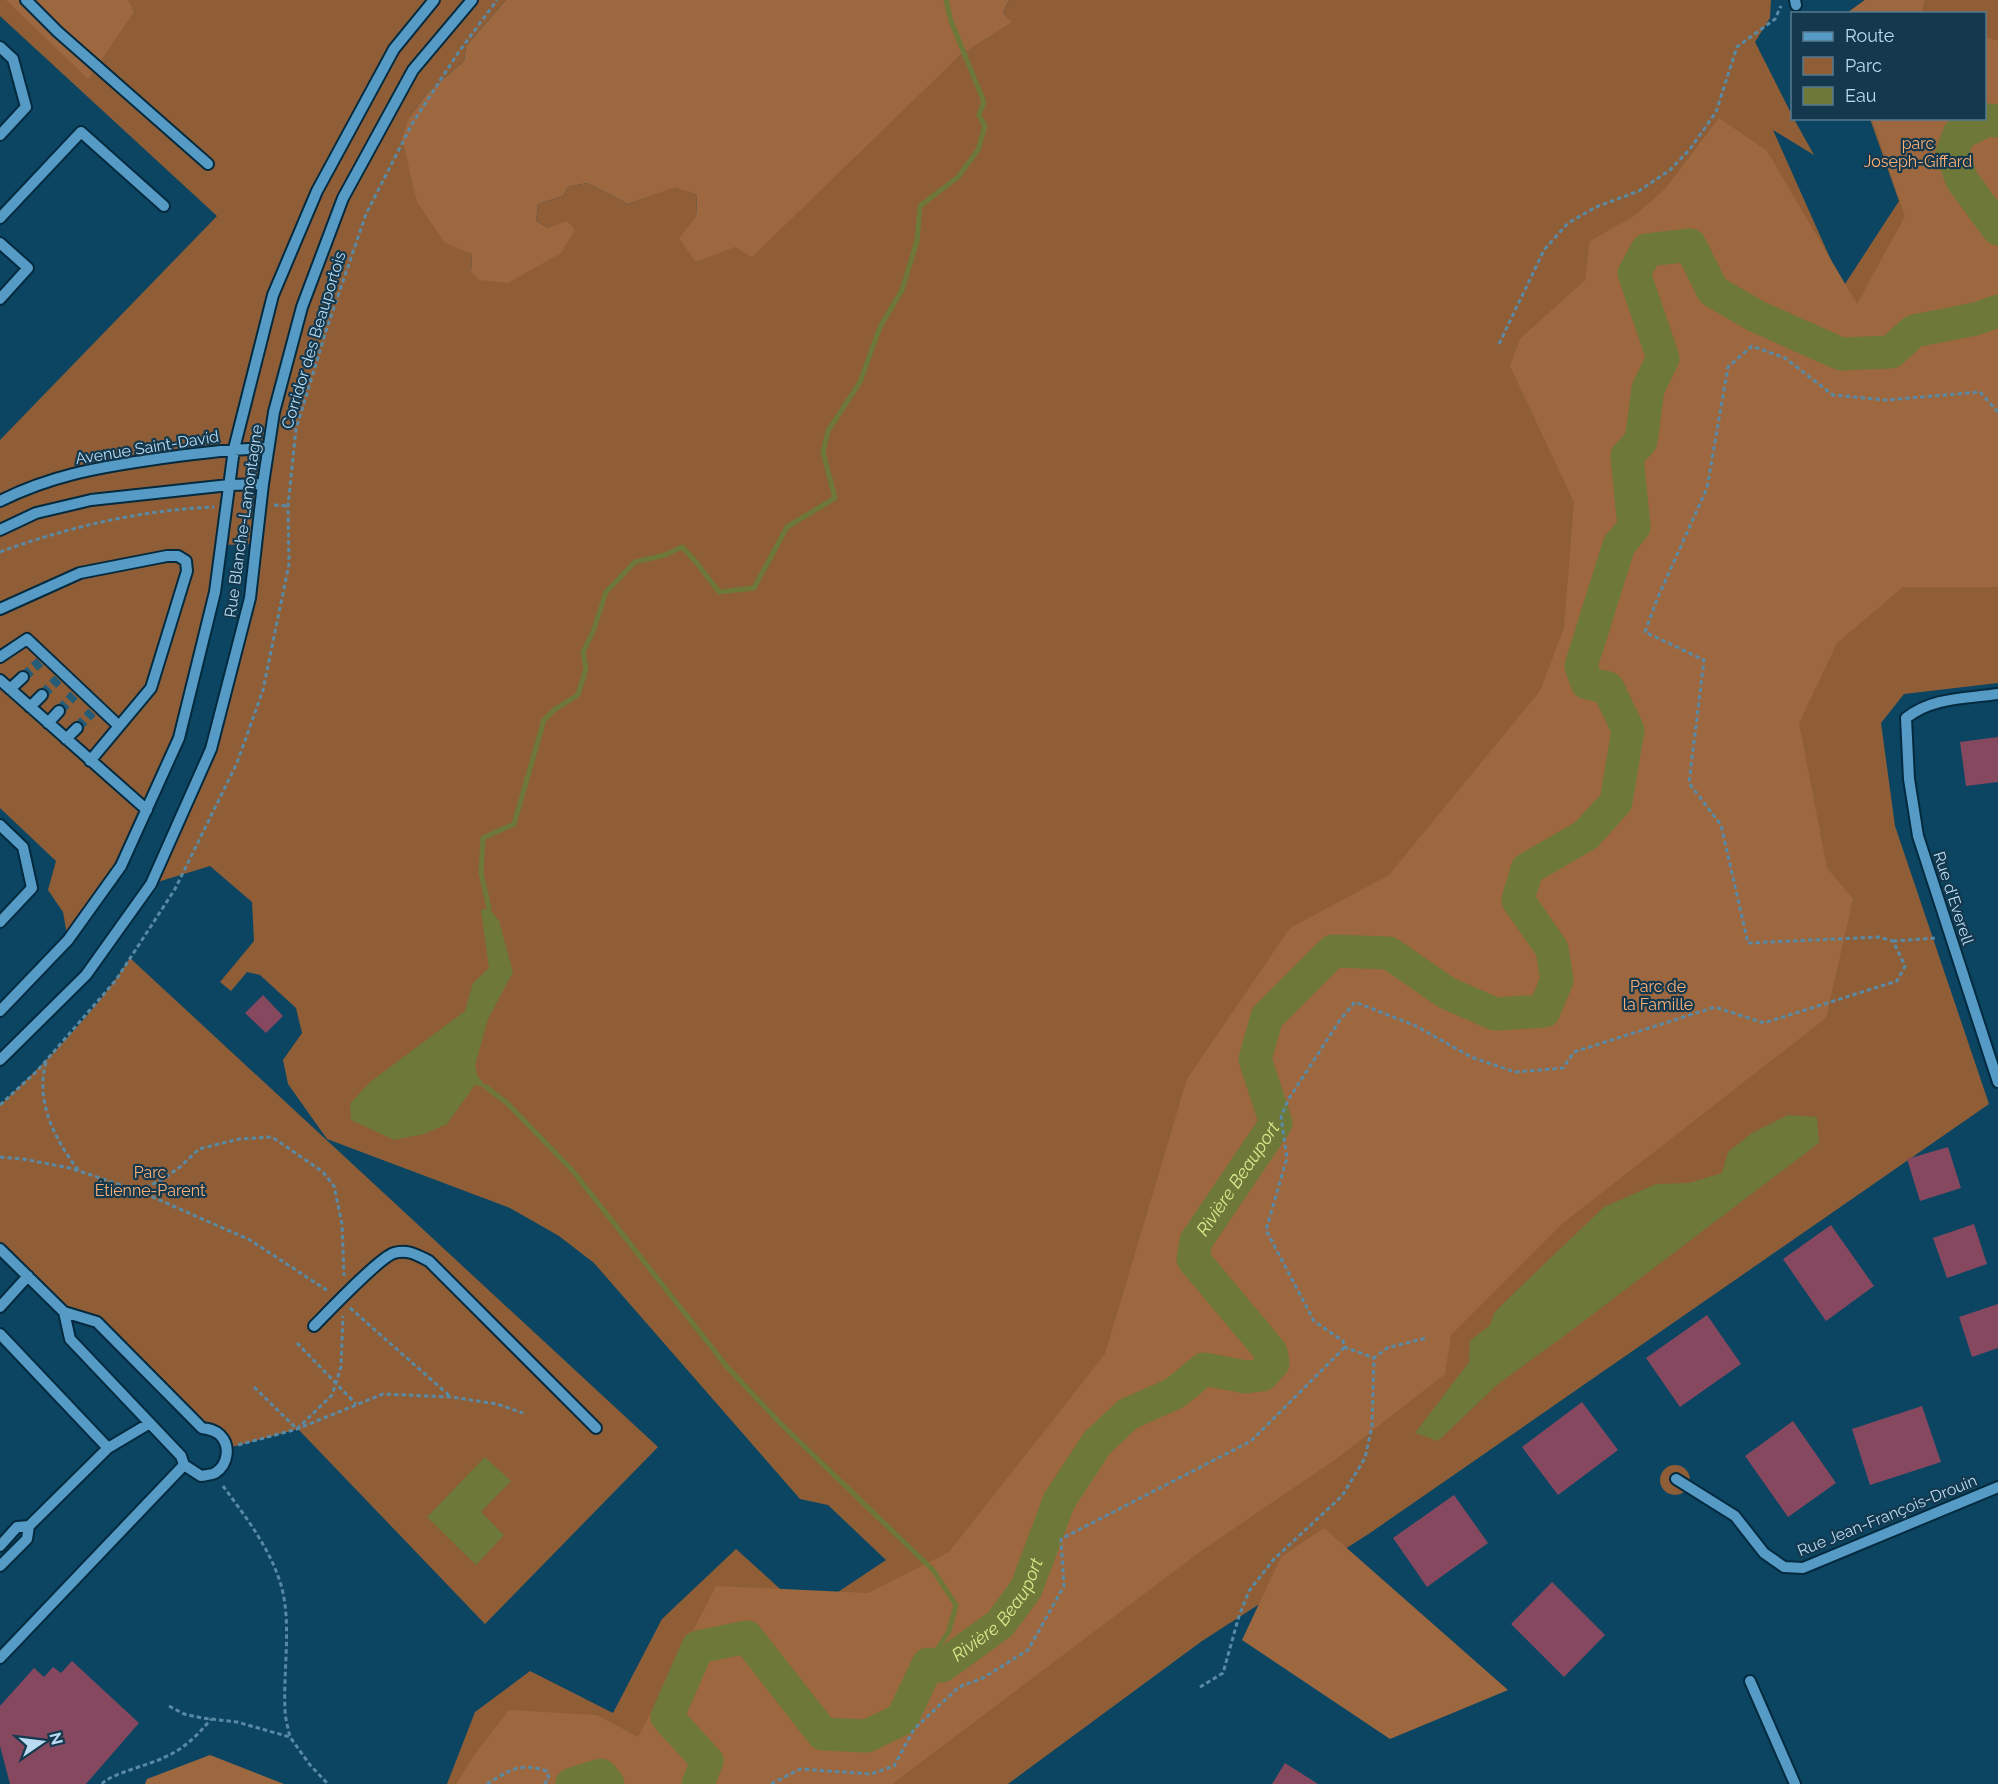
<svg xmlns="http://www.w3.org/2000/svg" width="1998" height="1784" viewBox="0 0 1998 1784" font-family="Raleway,sans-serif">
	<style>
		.green { fill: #8f5e37 }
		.forest { fill: #9d683f }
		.water { fill: #6d7839 }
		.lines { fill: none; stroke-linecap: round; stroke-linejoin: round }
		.stream { stroke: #6d7839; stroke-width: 5 }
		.river { stroke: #6d7839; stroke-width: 33 }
		.building { fill: #86485f }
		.minor-tunnel { stroke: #255c77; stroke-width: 10; stroke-dasharray: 10 5; stroke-linecap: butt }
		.minor-casing { stroke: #032a3e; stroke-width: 14 }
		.path { stroke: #5a89a3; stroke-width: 3; stroke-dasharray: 4.5 3; stroke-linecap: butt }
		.minor { stroke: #569bc5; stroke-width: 10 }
		.labels { text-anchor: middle; stroke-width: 4.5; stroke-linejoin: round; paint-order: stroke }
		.park-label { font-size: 16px; fill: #fdaf74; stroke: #14394e }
		.street-label { font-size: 16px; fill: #badbf1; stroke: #14394e }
		.water-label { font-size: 18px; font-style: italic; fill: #d9ea8d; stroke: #14394e }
	</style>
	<rect width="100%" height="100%" fill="#0b4562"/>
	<!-- green -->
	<path class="green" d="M0,0H506L466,46L464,61L427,93L409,118L472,254L471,270L549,228L536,221L538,204L563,196L568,187L587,183L628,204L675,186L697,195L696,217L958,57L1011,22L1003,13L1009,0H1771L1770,18L1755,42L1792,115V118L1794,119L1814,155L1773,130L1843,287L1899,201L1870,119L1984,118V14L1847,13L1865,0H1998V683L1904,694L1881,723L1895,826L1989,1104L1370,1533L1202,1641L1008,1784H447L475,1712L530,1671L613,1713L662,1619L736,1549L789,1597L823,1602L886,1560L828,1505L800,1499L594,1263L559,1236L510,1208L327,1139L288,1084L283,1060L302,1033L296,1008L260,975L247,972L231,991L220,982L254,941L252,902L210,866L151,884L211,749L250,598L256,544L221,545L179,738L121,866L68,940L63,912L48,890L56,861L0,808V440L217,216L0,16Z
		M130,958L658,1447L485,1624L298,1429L228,1448L221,1435L202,1428L97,1322L64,1312L0,1249V1105C45,1063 97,1010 130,958Z
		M1660 1480a15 15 0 1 1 30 0a15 15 0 1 1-30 0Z"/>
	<!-- forest -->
	<path class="forest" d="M6,0H128L134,12L88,79Z
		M506,0H1009L1003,13L1012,22L958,57L752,257L735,247L696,262L679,238L696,217L697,195L675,187L628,204L587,183L568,187L563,196L538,204L536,221L549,228L567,221L575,230L561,253L508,283L479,280L471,271L472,254L445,243L417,202L402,138L409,118L427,93L464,61L466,46Z
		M1865,0H1924L1922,13H1847Z
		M1985,37L1998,41V587H1903L1837,643L1799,723L1827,868L1853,899L1826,1018L1563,1223L1451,1335L1445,1374L1336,1459L1201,1551L892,1784H456L475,1754L509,1710L597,1715L638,1737L716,1586L868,1593L949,1552L1105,1354L1187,1079L1290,928L1389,875L1540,691L1564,628L1574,502L1510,366L1520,339L1585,280L1590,241L1634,216L1665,189L1719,118L1767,151L1857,304L1905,216L1872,119L1984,118Z
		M1324,1528L1508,1690L1390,1739L1242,1640L1281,1557Z
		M210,1755L284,1784H145L147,1779Z"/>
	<!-- water -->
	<path class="water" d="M489,908L499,921L513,972L488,1019L475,1065L477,1075L486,1087L475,1085L447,1124L424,1134L394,1140L351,1120L350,1104L370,1082L465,1011L473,983L489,968L481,910Z
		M1788,1115L1817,1117L1819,1143L1564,1336L1498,1384L1438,1441L1415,1433L1469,1362L1470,1341L1490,1325L1494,1313L1514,1293L1604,1207L1656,1184L1689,1183L1722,1173L1728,1152L1752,1133Z
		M485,1457L511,1481L481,1512L504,1535L476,1565L427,1517Z"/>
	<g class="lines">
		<!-- stream -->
		<path class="stream" d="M489,908L481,873L483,838L514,824L544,720L554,710L578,695L586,668L583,652L593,632L606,592L635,562L665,555L682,547L696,562L719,592L754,588L787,527L835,498L823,452L828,431L860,382L880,327L902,290L917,241L920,206L958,177L978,150L985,126L979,115L984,102L951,21L946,0
			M486,1087L507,1103L572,1170L728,1368L781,1424L933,1570L956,1605L949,1631L928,1664"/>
		<!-- river -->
		<g class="river">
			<path d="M1998,121L1987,120L1959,134L1952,153L1962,180L1998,229"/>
			<path d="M572,1784L601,1775L608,1784"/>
			<path id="s1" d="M698,1784L707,1761L667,1717L698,1647L747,1637L823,1734L867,1736L902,1719L928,1664L942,1666L1000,1624L1026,1589L1059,1501L1097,1443L1128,1414L1175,1393L1204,1369L1246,1377L1262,1375L1273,1363L1271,1352L1193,1259L1196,1241L1276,1123L1255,1059L1267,1017L1333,951L1389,953L1447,993L1495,1014L1544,1011L1557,980L1552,949L1518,900L1527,869L1586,835L1616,802L1628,730L1608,688L1587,683L1581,666L1619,545L1634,527L1627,456L1641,441L1648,389L1663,358L1634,273L1647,250L1690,245L1713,291L1756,316L1841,354L1891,352L1914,331L1975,319L1998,311"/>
		</g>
	</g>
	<!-- building -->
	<path class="building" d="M1998,737V782L1966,786L1960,742Z
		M263,995L283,1016L266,1033L245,1013Z
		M1948,1147L1961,1188L1920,1201L1907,1159Z
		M1974,1224L1987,1264L1947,1278L1933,1238Z
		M1831,1225L1874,1286L1826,1321L1783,1259Z
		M1998,1304V1348L1972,1357L1959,1317Z
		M1707,1315L1741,1364L1680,1407L1646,1358Z
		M1582,1402L1618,1450L1558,1495L1522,1447Z
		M1922,1406L1941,1462L1870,1485L1852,1429Z
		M1793,1421L1836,1483L1788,1517L1745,1456Z
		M1454,1495L1488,1543L1427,1587L1393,1538Z
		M1552,1582L1605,1635L1564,1677L1511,1624Z
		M72,1661L139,1723L86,1784H10L0,1746V1706L34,1668L44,1677L53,1667L61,1673Z
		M1285,1763L1318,1784H1272Z"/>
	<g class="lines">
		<!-- minor-tunnel -->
		<path class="minor-tunnel" d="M23,677L40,662
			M42,695L58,679
			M59,711L74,695
			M77,728L92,712"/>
		<defs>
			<path id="minor" d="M26,0L58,32L208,164
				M1795,0L1796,5
				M0,47L13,59L26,107L0,135
				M0,218L81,132L164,206
				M0,243L28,268L0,299
				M0,501C50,476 95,468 149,460C189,454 228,449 268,448
				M0,530L36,513L91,500L229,485L263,484
				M0,609L80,573L167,556H178L186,561L187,571L151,688L90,761
				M0,657L27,639L119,726
				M0,680L147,810
				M10,689L23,677
				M1998,694C1964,699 1933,697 1906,718L1909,779L1918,836L1998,1082
				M30,707L42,695
				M48,723L59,711
				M66,739L77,728
				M0,825L23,847L32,888L0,922
				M0,1011L68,940L121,866L179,738L215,592L234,449L273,295L317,191L394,49L434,0
				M0,1060L86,975L151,884L211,749L250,598L263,484L274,412L302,307L343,198L413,70L472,0
				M0,1249L64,1312L97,1322L202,1428C209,1429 215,1430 220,1435C231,1446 228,1465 215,1473C211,1475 205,1475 201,1476L184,1465L181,1456L70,1339L64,1312
				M0,1307L28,1276
				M314,1326C328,1312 380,1257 394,1253C408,1249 417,1255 429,1261L596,1428
				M0,1334L108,1448L150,1423
				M1676,1479L1735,1516L1764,1553L1784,1567L1803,1568L1998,1487
				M0,1546L17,1527L29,1526
				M0,1566L27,1539L29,1526L108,1448
				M0,1658L184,1465
				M1750,1681L1795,1784"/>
		</defs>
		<!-- minor casing -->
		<use href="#minor" class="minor-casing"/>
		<!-- path -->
		<path class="path" d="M1499,344L1544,250L1568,223L1596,207L1639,191L1670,170L1690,149L1716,112L1737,47L1775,19L1781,6
			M274,505L288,506
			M0,552C68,527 141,510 214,507
			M1893,941L1936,938
			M46,1062C35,1102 55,1140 79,1171
			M0,1105L37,1071L116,980L175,889L237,763L263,690L289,564L288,506L296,429L327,328L366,214L412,124L458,53L497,0
			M0,1157L23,1159L70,1168L139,1191L250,1240L328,1291
			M139,1191L163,1179L180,1167L199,1149L239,1139L272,1137L323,1172L334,1186L342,1224L344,1276
			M350,1308L451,1397
			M297,1343L356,1404
			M1344,1347L1374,1358
			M254,1387L297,1429L332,1395L341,1367L343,1316
			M238,1445L297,1429L383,1394L451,1397L497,1404L523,1413
			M223,1486C245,1516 270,1548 281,1585C292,1623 283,1670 285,1709C285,1718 288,1728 290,1737
			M1200,1687L1223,1673L1239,1616L1249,1591L1274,1559L1342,1496L1365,1458L1372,1426L1374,1358L1387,1348L1426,1338
			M169,1706L184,1714L202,1718L237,1722L290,1737L310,1765L328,1784
			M102,1784C110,1774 149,1765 163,1758C184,1749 197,1736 211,1719
			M487,1784C510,1770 519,1762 547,1771L549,1779L544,1784
			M771,1784L800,1769L871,1774L894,1766L914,1729L959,1687L983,1678L1028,1650L1064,1586L1061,1539L1251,1441L1341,1351L1344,1347L1343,1341L1314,1321L1266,1230L1287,1158L1281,1117L1288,1100L1340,1020L1355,1002L1416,1026L1471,1057L1515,1072L1563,1068L1574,1052L1715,1007L1764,1023L1897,981L1905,966L1893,941L1879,937L1748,943L1721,825L1689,783L1704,660L1645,632L1658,597L1707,488L1728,367L1752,346L1785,358L1833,395L1886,400L1980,392L1998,412"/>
		<!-- minor -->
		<use href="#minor" class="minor"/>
	</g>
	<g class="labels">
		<!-- park labels -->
		<g class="park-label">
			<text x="1918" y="149">parc<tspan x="1918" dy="18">Joseph-Giffard</tspan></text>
			<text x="1658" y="992">Parc de<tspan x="1658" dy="18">la Famille</tspan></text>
			<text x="150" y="1178">Parc<tspan x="150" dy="18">Étienne-Parent</tspan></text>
		</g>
		<!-- street labels -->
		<g class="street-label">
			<text transform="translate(313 340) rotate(-73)" y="6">Corridor des Beauportois</text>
			<text transform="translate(147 447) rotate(-9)" y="6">Avenue Saint-David</text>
			<text transform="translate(243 521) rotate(-82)" y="6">Rue Blanche-Lamontagne</text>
			<text transform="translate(1954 898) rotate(72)" y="6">Rue d'Everell</text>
			<text transform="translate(1887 1515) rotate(-22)" y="6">Rue Jean-François-Drouin</text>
		</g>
		<!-- water labels -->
		<g class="water-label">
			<text dy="6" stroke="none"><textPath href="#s1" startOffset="1203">Rivière Beauport</textPath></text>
			<text dy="6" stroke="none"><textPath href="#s1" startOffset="573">Rivière Beauport</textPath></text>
		</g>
	</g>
	<!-- legend -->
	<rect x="1791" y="12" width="195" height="108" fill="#14394e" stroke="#567a8f" stroke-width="1.5"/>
	<rect x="1803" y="32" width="30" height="9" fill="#569bc5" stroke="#567a8f" stroke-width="1.5"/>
	<text x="1845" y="42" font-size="18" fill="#badbf1">Route</text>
	<rect x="1803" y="57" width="30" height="18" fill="#8f5e37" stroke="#567a8f" stroke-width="1.5"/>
	<text x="1845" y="72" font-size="18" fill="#badbf1">Parc</text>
	<rect x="1803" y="87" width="30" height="18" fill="#6d7839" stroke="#567a8f" stroke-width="1.5"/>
	<text x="1845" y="102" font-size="18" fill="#badbf1">Eau</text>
	<!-- north arrow -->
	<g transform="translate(42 1742) rotate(76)" stroke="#14394e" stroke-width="4.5" paint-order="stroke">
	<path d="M0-4.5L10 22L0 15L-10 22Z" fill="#badbf1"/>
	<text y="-9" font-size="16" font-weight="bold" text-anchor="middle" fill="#badbf1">N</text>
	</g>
</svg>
